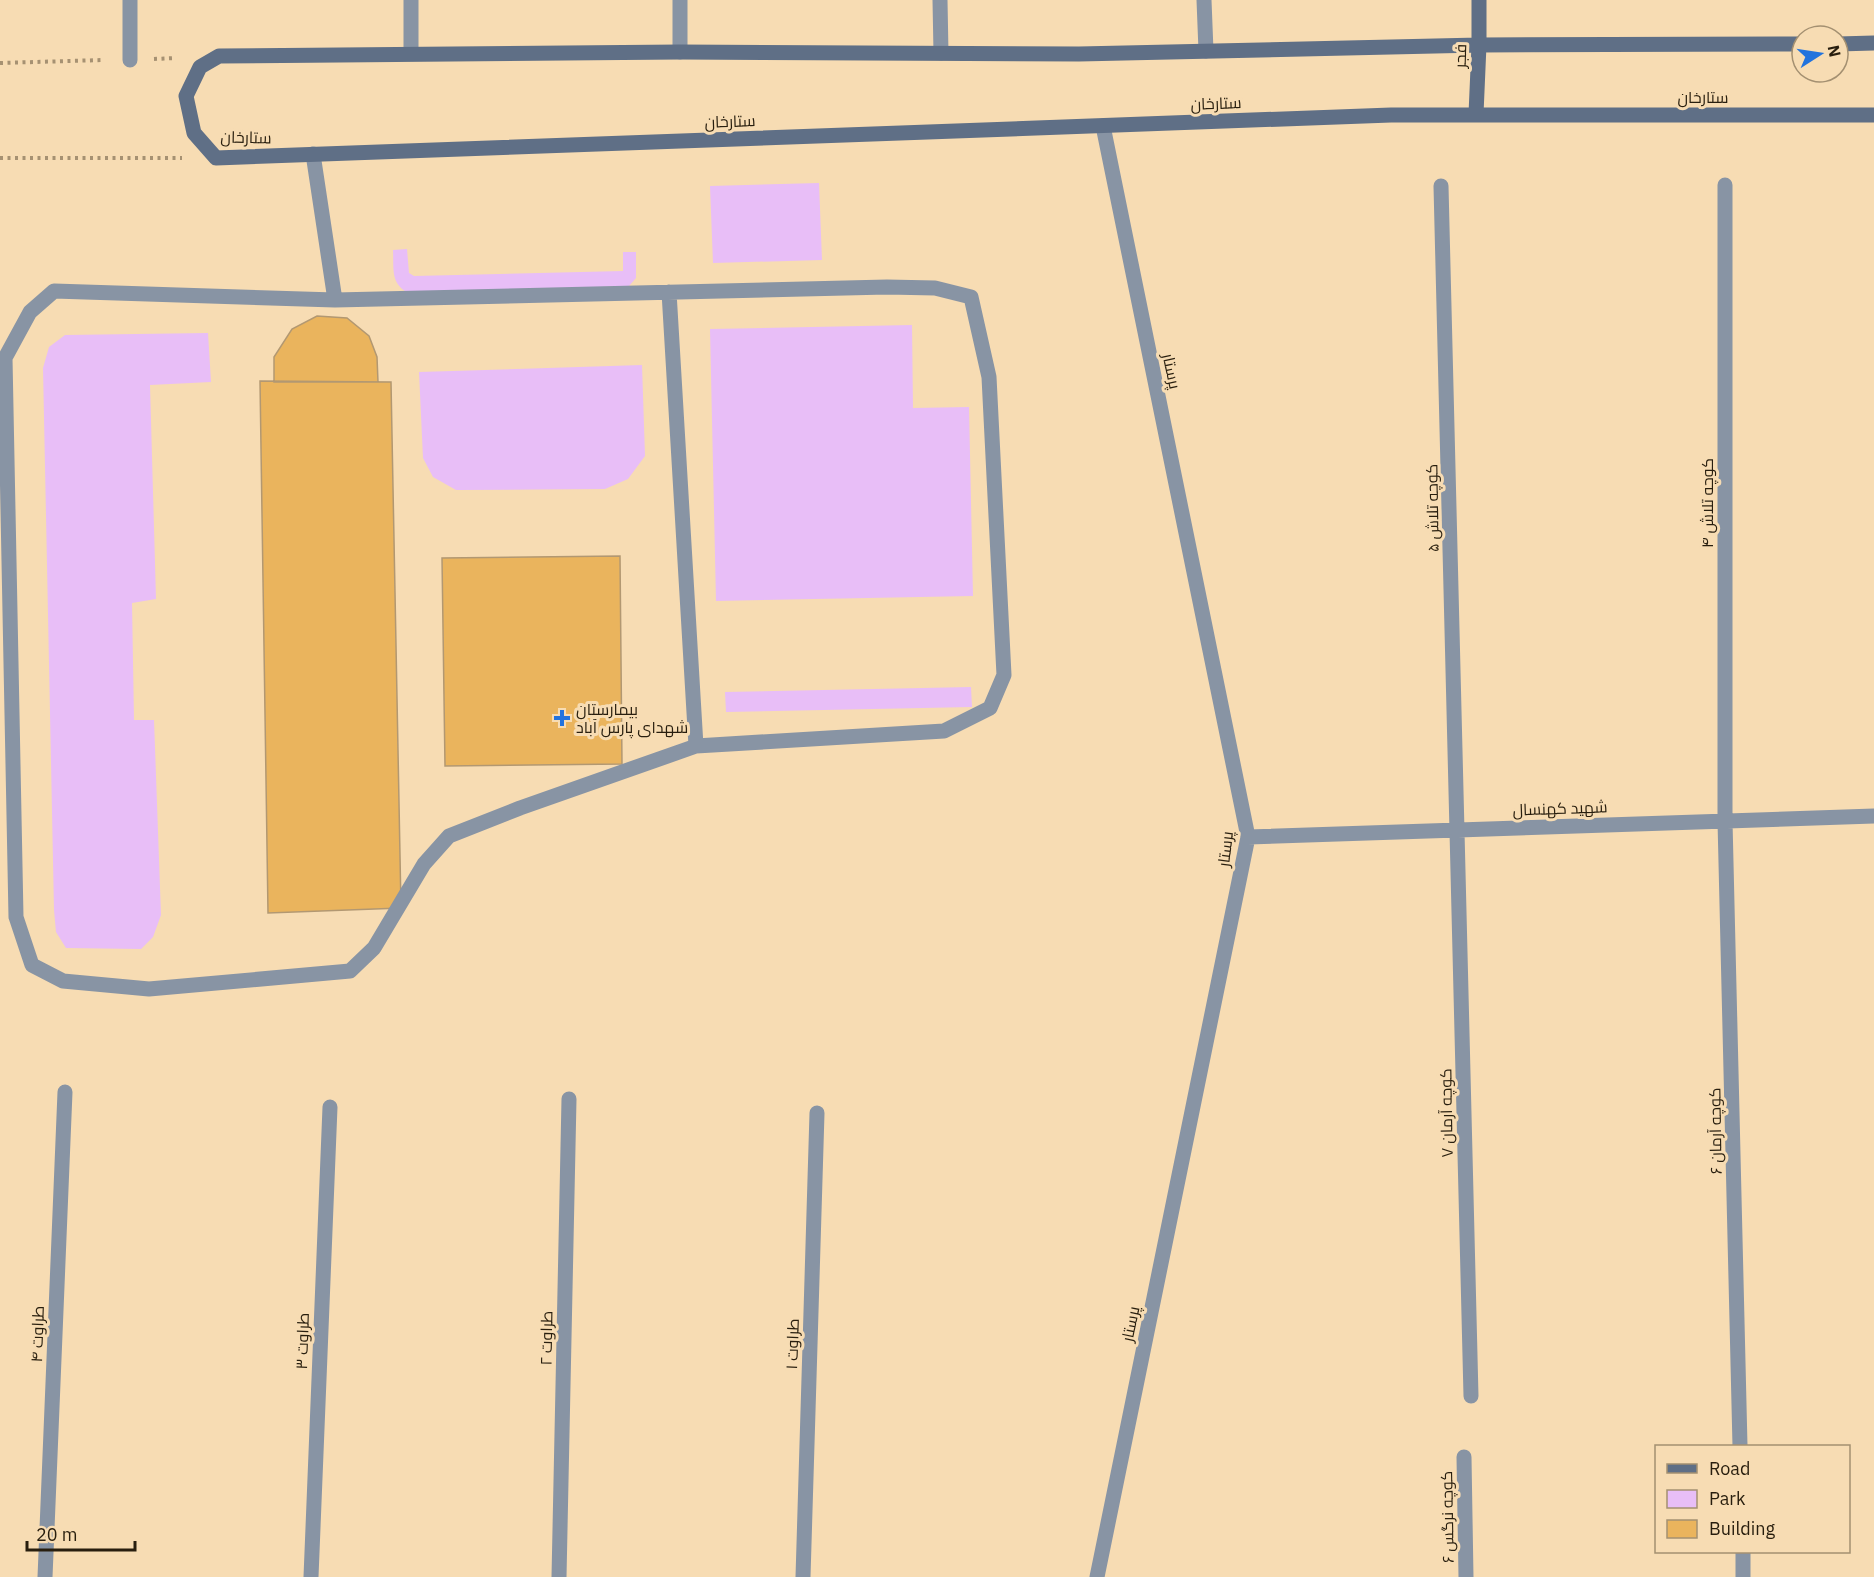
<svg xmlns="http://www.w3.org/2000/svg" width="1874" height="1577" viewBox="0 0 1874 1577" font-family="'IBM Plex Sans',Cairo,sans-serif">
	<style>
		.green { fill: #e8bef7 }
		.building { fill: #eab45d; stroke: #b29872; stroke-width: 1.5 }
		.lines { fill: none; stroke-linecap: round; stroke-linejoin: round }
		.path { stroke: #a69172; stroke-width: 4; stroke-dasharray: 3 4.5; stroke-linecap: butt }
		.lane { stroke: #8894a4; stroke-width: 15 }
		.street { stroke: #8894a4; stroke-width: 15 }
		.secondary { stroke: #5f6f86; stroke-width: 15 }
		.poi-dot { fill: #2273dd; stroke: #f7dcb3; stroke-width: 2 }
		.labels { text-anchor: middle; stroke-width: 6; stroke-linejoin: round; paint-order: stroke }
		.street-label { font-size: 16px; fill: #281e0e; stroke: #f7dcb3 }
		.poi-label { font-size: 16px; fill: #281e0e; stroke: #f7dcb3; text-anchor: start }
	</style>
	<rect width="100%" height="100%" fill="#f7dcb3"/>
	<!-- green -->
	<path class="green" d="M819,183L822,260L713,263L710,186Z
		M407,249L409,273L414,276L623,271V252H636V278L629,286L410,294C390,284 394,270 393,250Z
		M912,325L913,408L969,407L973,596L716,601L710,329Z
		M208,333L211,382L150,385L156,599L132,603L134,720H154L161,915L153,937L141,949L66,948L56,932L54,910L43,368L49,347L65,335Z
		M642,365L645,456L628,479L605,489L456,490L433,477L423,458L419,372Z
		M971,687L972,707L726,712L725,692Z"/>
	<!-- building -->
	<path class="building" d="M317,316L347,318L369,336L377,357L378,382H274V357L292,329Z
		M260,381L391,382L401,908L268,913Z
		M620,556L622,764L445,766L442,558Z"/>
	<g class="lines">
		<!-- path -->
		<path class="path" d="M154,59L176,58
			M0,63L104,60
			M0,158H182"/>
		<!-- lane -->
		<path class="lane" d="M313,154L335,300L54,291L30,312L5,358L16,917L32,965L63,981L149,989L350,971L374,948L424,864L449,836L520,808L696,746L944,731L990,708L1004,675L989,377L971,297L935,288L887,287L335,300
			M669,292L696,746"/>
		<!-- street -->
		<path class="street" d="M130,0V60
			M411,0V53
			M680,0V52
			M940,0L941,53
			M1204,0L1206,51
			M1725,185V821L1740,1446
			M1441,186L1471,1396
			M1248,837L1874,816
			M1464,1457L1466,1577
			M1743,1552V1577
			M45,1577L65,1092
			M311,1577L330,1107
			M559,1577L569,1099
			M803,1577L817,1113
			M1097,1577L1248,837L1103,126"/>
		<!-- secondary -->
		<path class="secondary" d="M1802,44L1479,45L1079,54L680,52L219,56L200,67L186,96L194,133L216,158L1391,115H1874
			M1838,44L1874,43
			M1476,114L1479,45V0"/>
	</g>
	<!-- markers -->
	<path class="poi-dot" d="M559 709h6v6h6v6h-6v6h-6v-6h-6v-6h6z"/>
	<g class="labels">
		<!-- street labels -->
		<g class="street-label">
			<text transform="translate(1460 56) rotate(-88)" y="6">فجر</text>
			<text x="1703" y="103">ستارخان</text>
			<text transform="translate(1216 103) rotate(-2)" y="6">ستارخان</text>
			<text transform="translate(730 121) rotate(-2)" y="6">ستارخان</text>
			<text transform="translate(246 137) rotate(1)" y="6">ستارخان</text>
			<text transform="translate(1172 371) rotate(78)" y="6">پرستار</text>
			<text transform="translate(1707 503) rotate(-90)" y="6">کوچه تلاش ۴</text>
			<text transform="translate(1432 508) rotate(-91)" y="6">کوچه تلاش ۵</text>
			<text transform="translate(1560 808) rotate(-2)" y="6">شهید کهنسال</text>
			<text transform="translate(1225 849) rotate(-83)" y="6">پرستار</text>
			<text transform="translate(1446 1113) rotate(-91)" y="6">کوچه آرمان ۷</text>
			<text transform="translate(1715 1131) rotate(-91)" y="6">کوچه آرمان ۶</text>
			<text transform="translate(1130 1324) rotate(-78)" y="6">پرستار</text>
			<text transform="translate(37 1334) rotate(-88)" y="6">طراوت ۴</text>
			<text transform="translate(546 1338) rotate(-89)" y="6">طراوت ۲</text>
			<text transform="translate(302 1341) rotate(-88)" y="6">طراوت ۳</text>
			<text transform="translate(792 1344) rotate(-88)" y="6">طراوت ۱</text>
			<text transform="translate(1447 1517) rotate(-91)" y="6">کوچه نرگس ۶</text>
		</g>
		<!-- poi labels -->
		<g class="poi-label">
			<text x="576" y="715">بیمارستان<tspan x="576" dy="18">شهدای پارس آباد</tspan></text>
		</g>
	</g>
	<!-- legend -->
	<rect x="1655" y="1445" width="195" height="108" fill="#f7dcb3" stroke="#a49071" stroke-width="1.5"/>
	<rect x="1667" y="1464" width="30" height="9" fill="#5f6f86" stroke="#a49071" stroke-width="1.5"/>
	<text x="1709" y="1475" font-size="18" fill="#281e0e">Road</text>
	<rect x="1667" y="1490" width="30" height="18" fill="#e8bef7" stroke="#a49071" stroke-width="1.5"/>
	<text x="1709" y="1505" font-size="18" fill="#281e0e">Park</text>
	<rect x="1667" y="1520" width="30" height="18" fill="#eab45d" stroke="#a49071" stroke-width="1.5"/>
	<text x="1709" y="1535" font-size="18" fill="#281e0e">Building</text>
	<!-- north arrow -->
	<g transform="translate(1820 54) rotate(78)"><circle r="28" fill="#f7dcb3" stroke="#a49071" stroke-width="1.5"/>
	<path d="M0-4.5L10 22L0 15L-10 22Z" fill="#2273dd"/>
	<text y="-9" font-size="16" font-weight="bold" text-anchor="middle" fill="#281e0e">N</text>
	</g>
	<!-- scale -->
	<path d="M27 1541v9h108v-9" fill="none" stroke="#281e0e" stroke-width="3"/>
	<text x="36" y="1541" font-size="18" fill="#281e0e" stroke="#f7dcb3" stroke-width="4.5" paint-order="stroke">20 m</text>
</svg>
